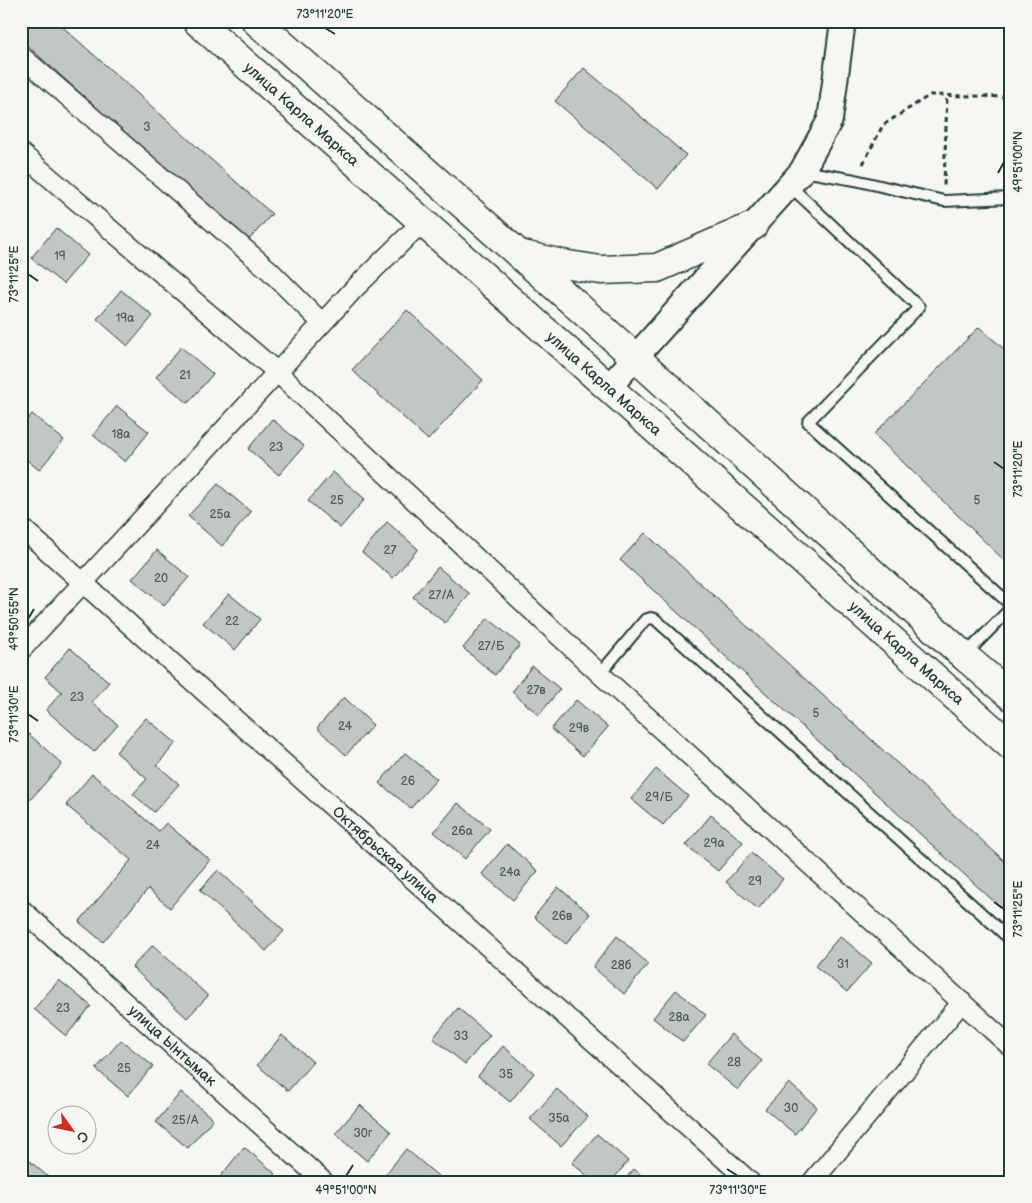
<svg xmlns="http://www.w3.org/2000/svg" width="1032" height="1203" viewBox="0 0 1032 1203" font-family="'Balsamiq Sans',sans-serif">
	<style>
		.building { fill: #c1c8c3; stroke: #1f3d34 }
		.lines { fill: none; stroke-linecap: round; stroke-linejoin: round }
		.service-casing { stroke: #1f3d34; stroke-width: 14 }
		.minor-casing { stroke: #1f3d34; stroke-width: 22 }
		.tertiary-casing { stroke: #1f3d34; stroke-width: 28 }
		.primary-casing { stroke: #1f3d34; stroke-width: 31 }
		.path { stroke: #1f3d34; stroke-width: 3; stroke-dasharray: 5 4; stroke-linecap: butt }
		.service { stroke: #f6f6f2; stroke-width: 10 }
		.minor { stroke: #f6f6f2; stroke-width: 19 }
		.tertiary { stroke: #f6f6f2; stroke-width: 24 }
		.primary { stroke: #f6f6f2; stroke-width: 28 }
		.ticks { fill: none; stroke: #1f3d34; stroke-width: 2 }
		.labels { text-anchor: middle; stroke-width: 4.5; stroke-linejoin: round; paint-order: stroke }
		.number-label { font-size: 12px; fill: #486058 }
		.street-label { font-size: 15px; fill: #1f3d34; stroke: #f6f6f2 }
		.neatline { fill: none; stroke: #1f3d34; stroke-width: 2 }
		.ticks-label { font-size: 12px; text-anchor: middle; fill: #1f3d34 }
	</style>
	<rect width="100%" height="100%" fill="#f6f6f2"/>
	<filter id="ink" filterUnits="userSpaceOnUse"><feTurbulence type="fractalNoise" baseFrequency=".02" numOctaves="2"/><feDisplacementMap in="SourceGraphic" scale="10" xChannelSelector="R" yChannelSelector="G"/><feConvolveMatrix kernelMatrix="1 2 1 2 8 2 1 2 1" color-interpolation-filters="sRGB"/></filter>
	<g filter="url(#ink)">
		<!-- building -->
		<path class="building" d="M21,21H56L272,214L247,242L21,40Z
			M584,68L686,155L658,189L555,101Z
			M21,195L29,202L21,211Z
			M56,228L88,255L63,284L31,258Z
			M121,290L153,316L128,346L97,319Z
			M407,310L483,380L428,440L352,370Z
			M979,327L1011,355V567L874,434Z
			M181,347L213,374L188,403L156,377Z
			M117,406L149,432L125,462L93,435Z
			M32,414L64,440L39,470L21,455V427Z
			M272,419L304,446L279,475L248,449Z
			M333,472L365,499L340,528L308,501Z
			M218,484L251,512L222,546L188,516Z
			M387,522L418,549L393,578L362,552Z
			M645,533L1011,867V917L620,560Z
			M157,550L189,577L164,606L132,579Z
			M438,567L470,594L445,623L413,597Z
			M229,594L260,619L235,650L203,623Z
			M488,618L520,645L495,675L463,648Z
			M70,648L109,682L92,702L118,725L94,752L46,710L62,692L45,677Z
			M532,666L560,689L539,715L512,692Z
			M344,697L373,725L346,755L317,728Z
			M576,700L608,727L583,756L551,729Z
			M146,718L176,743L157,765L179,784L154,812L133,794L147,779L116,752Z
			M21,727L62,764L21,810Z
			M405,753L437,779L411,808L379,783Z
			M656,769L688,796L663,825L631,799Z
			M92,774L159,831L166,823L210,860L170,908L148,889L103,942L79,922L131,860L66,805Z
			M458,803L490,829L465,859L434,832Z
			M711,815L743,842L718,871L686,845Z
			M507,844L538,871L513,900L482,874Z
			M751,853L783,879L758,909L726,882Z
			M218,870L284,931L266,951L200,890Z
			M558,887L590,914L566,944L534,917Z
			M617,936L648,964L624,994L593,967Z
			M840,936L872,963L847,992L815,966Z
			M153,945L208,996L187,1018L132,967Z
			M59,980L91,1006L66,1036L34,1009Z
			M676,990L706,1015L683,1042L653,1018Z
			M458,1008L490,1035L465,1064L433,1038Z
			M731,1034L762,1061L738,1090L706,1064Z
			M282,1035L313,1062L288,1091L257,1065Z
			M121,1040L153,1066L128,1096L96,1069Z
			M503,1046L534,1073L510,1102L478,1076Z
			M789,1083L817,1107L795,1134L765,1109Z
			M557,1089L588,1117L561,1146L530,1119Z
			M181,1092L213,1119L188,1148L156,1122Z
			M360,1105L391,1132L367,1161L335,1134Z
			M597,1134L628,1161L611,1182H594L572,1163Z
			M244,1147L276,1174L269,1182H226L220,1177Z
			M406,1149L438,1176L433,1182H385L382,1179Z
			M26,1158L54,1182H21V1164Z
			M634,1169L649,1182H623Z"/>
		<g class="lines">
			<defs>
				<path id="service" d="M803,171L855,180L944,201L1011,198
					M789,185L919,307L808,422L1011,605
					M965,655L1011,608
					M600,674L645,620L651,618L655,619L1011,940"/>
				<g id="minor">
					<path d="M21,56L270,271L322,323"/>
					<path d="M21,153L277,372L600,674L1011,1047"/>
					<path id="s1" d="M21,527L750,1182"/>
					<path d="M21,650L353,290L423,221"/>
					<path id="s2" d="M21,909L324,1182"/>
					<path d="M812,1182L962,1002"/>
				</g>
				<path id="tertiary" d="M608,388L802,171L830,120L843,21"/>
				<g id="primary">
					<path id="s3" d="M197,21L1011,746"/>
					<path d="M256,21L636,358L964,656L1011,696"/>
					<path d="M523,255L562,264L601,270L657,268L753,226"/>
				</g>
			</defs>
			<!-- service casing -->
			<use href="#service" class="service-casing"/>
			<!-- minor casing -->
			<use href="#minor" class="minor-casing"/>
			<!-- tertiary casing -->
			<use href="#tertiary" class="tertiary-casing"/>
			<!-- primary casing -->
			<use href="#primary" class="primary-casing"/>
			<!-- path -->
			<path class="path" d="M863,164L883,125L930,95L1011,97
				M944,185L947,95"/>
			<!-- service -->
			<use href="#service" class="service"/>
			<!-- minor -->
			<use href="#minor" class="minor"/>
			<!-- tertiary -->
			<use href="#tertiary" class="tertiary"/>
			<!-- primary -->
			<use href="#primary" class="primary"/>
		</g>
	</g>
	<!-- ticks -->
	<path class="ticks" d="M325,28L335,34M998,173L1004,162M28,274L38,281M994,462L1004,469M28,619L34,609M28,714L38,721M994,902L1004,909M727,1169L738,1176M346,1176L353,1165"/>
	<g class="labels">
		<!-- number labels -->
		<g class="number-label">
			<text x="147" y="131">3</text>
			<text x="60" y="260">19</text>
			<text x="125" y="322">19а</text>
			<text x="185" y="379">21</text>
			<text x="121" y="438">18а</text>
			<text x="276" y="451">23</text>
			<text x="337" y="504">25</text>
			<text x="977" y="504">5</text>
			<text x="220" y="518">25а</text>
			<text x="390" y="554">27</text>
			<text x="161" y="582">20</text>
			<text x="441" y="599">27/А</text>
			<text x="232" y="625">22</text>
			<text x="491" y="650">27/Б</text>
			<text x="536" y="694">27в</text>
			<text x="77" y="701">23</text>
			<text x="816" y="717">5</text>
			<text x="345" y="730">24</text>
			<text x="579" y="732">29в</text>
			<text x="408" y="785">26</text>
			<text x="659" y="801">29/Б</text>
			<text x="462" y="835">26а</text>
			<text x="714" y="847">29а</text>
			<text x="153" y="849">24</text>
			<text x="510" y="876">24а</text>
			<text x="755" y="885">29</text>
			<text x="562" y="920">26в</text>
			<text x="843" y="968">31</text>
			<text x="621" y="969">28б</text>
			<text x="63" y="1012">23</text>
			<text x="679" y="1021">28а</text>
			<text x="461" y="1040">33</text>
			<text x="734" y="1066">28</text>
			<text x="124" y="1072">25</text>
			<text x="506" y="1078">35</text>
			<text x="791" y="1112">30</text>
			<text x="559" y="1122">35а</text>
			<text x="185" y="1124">25/А</text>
			<text x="363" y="1137">30г</text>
		</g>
		<!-- street labels -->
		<g class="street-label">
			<text dy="5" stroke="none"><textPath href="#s3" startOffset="140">улица Карла Маркса</textPath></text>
			<text dy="5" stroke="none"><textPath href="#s3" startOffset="545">улица Карла Маркса</textPath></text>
			<text dy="5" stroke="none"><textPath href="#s3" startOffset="950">улица Карла Маркса</textPath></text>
			<text dy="5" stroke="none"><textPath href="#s1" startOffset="490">Октябрьская улица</textPath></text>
			<text dy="5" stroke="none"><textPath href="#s2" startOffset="204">улица Ынтымак</textPath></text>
		</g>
	</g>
	<!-- margin -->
	<rect width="1032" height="1203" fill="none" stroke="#f6f6f2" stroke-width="55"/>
	<!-- north arrow -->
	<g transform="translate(72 1130) rotate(123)"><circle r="24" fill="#f6f6f2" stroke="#a0aca6"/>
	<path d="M0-4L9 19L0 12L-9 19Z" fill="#c8321e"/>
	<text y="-8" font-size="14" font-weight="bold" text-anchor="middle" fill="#1f3d34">С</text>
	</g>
	<rect x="28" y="28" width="976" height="1148" class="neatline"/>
	<g class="ticks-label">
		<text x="325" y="18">73°11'20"E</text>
		<text transform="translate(1018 162) rotate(-90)" y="4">49°51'00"N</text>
		<text transform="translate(14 274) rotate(-90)" y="4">73°11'25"E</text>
		<text transform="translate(1018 469) rotate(-90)" y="4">73°11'20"E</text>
		<text transform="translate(14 619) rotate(-90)" y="4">49°50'55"N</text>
		<text transform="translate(14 714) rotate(-90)" y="4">73°11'30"E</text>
		<text transform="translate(1018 909) rotate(-90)" y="4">73°11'25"E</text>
		<text x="346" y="1194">49°51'00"N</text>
		<text x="738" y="1194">73°11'30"E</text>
	</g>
</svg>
